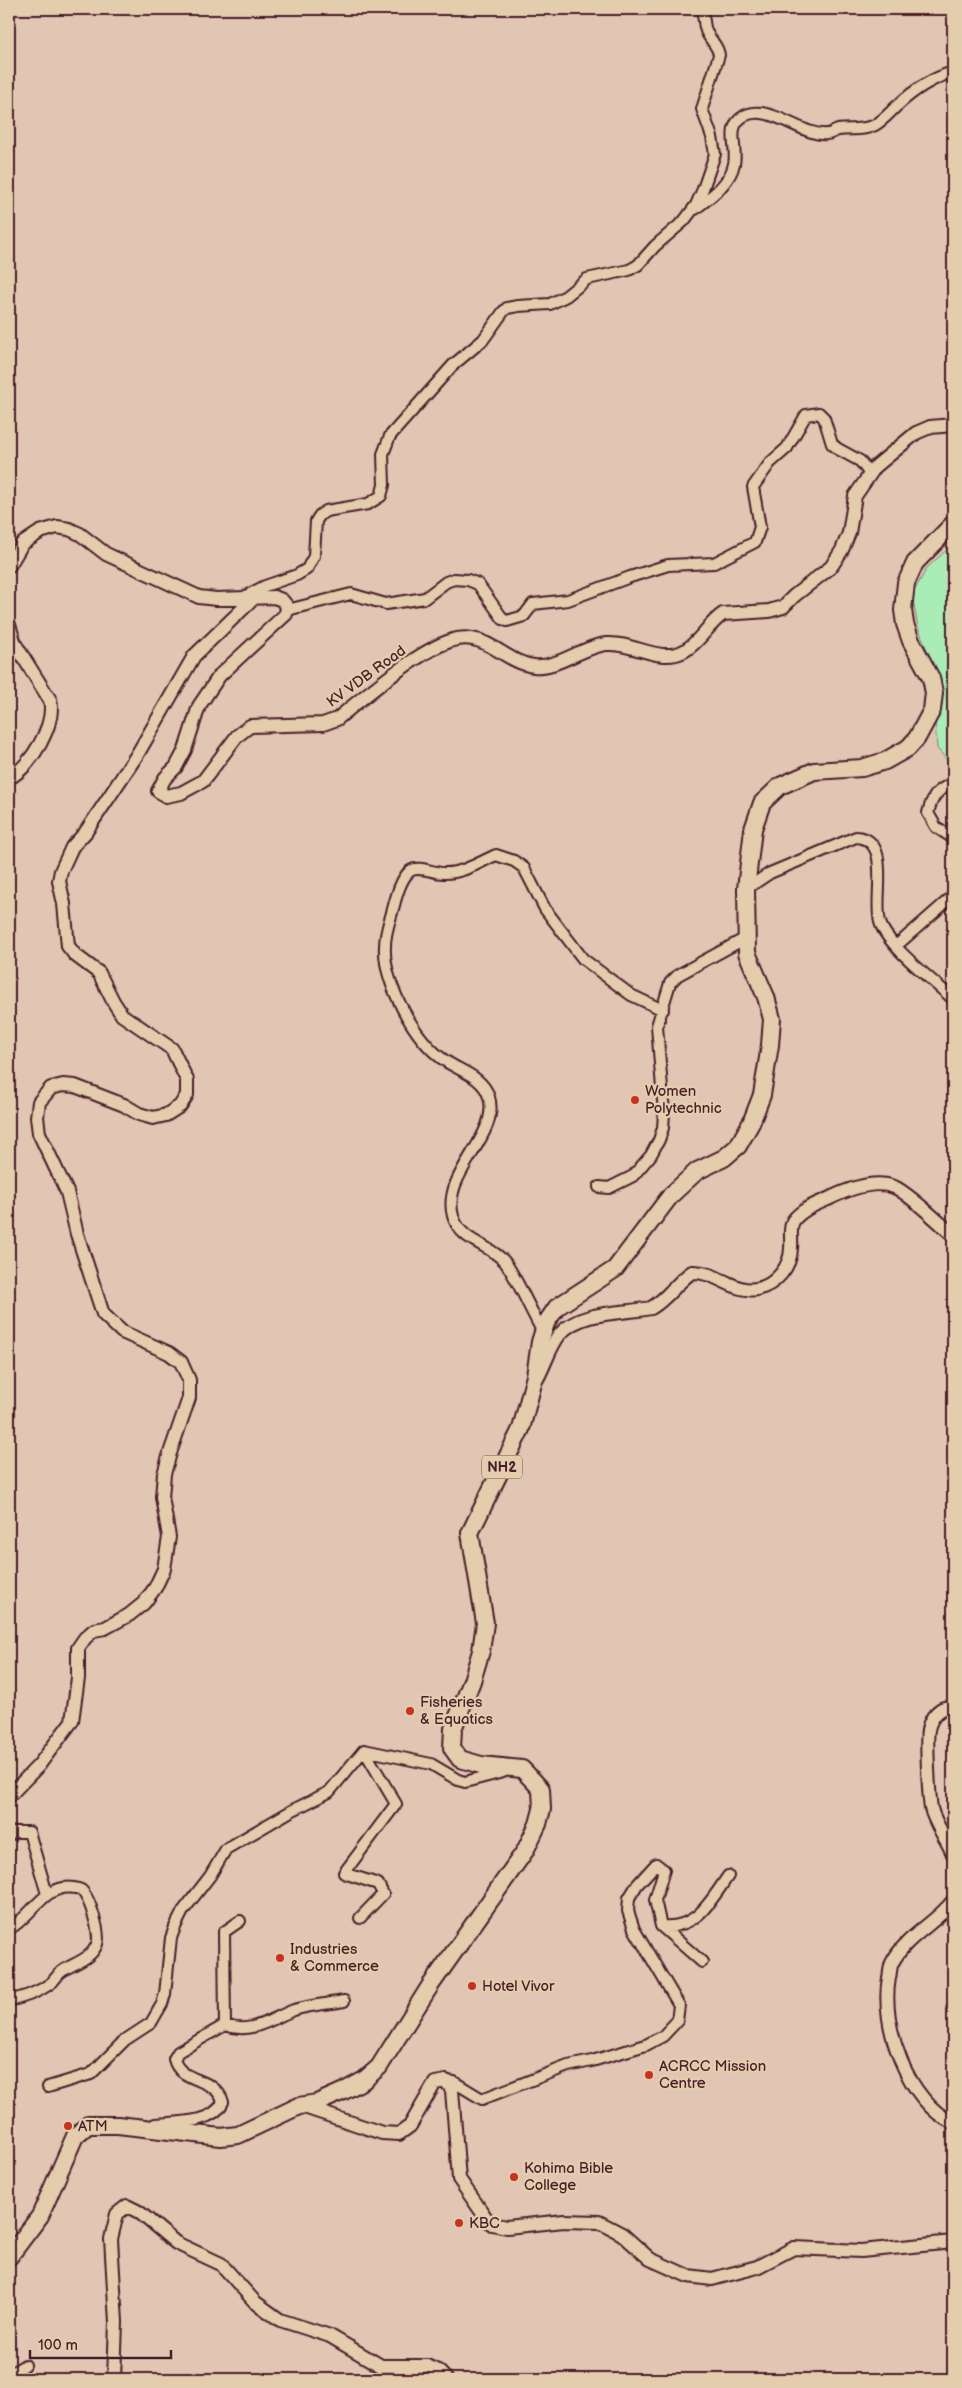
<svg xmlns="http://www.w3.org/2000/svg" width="962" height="2388" viewBox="0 0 962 2388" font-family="'Balsamiq Sans',sans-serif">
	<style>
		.green { fill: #a9ecb6; stroke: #7a8670 }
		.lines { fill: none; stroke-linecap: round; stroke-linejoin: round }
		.minor-casing { stroke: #4a1f2b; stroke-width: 14 }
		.tertiary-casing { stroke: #4a1f2b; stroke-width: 16 }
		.trunk-casing { stroke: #4a1f2b; stroke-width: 20 }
		.minor { stroke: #e4cdad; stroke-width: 10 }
		.tertiary { stroke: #e4cdad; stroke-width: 12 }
		.trunk { stroke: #e4cdad; stroke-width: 16 }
		.poi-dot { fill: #c8321e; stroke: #e4cdad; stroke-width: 2 }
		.labels { text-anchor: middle; stroke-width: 4.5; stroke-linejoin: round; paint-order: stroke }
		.shield { fill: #e4cdad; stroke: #785352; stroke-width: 1 }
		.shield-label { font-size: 14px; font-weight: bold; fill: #4a1f2b }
		.street-label { font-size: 15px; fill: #4a1f2b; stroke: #e4cdad }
		.poi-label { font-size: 15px; fill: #4a1f2b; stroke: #e4cdad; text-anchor: start }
	</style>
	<rect width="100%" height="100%" fill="#e1c6b3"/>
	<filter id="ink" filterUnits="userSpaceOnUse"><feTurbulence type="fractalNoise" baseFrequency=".02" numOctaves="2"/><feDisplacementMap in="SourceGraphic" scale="10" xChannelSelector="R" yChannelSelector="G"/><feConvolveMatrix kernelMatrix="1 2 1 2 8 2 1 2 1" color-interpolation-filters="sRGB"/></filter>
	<g filter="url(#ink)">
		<!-- green -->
		<path class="green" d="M953,544V768L937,748L935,721L943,690L918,627L912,595L927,568Z"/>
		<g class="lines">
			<defs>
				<path id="minor" d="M695,209C709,198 730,184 734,164C738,147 725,127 744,116C768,102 803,137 827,134C831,134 834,131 838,130C850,128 864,131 875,125C884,120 891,111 898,105C913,91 933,78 953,72
					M244,597L265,586L297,575L307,569L314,556L316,521L320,515L326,511L368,504L381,496L384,485L383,454L390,436L453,365L483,340L503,312L507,308L518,306L550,304L566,296L587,279L629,270L638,265L655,246L684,221L696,205L703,189L715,154L712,137L702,109L719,55C718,46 711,41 707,33C703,26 705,17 701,9
					M287,610L351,594L386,604L425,598L446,582L454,579L468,580L478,584L503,619L507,621L524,616L533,604L568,600L630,577L668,565L714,563L755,542L760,527L753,487L770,463L787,448L806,415L819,413L824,418L832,444L838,449L860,461L870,474
					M953,784C937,789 932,797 928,813L936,827L953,838
					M746,889L770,873L856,837C893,839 873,897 880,922C886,945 935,982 953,999
					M896,946L953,896
					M599,1187L609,1188L633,1176L651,1155L659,1140L663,1128L664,1113L657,1026L670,983L678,975L746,938
					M543,1332C531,1312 518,1280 505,1262C489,1243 461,1243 453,1216C441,1173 501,1136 489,1097C483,1076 459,1071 444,1060C414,1039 383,982 385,946C385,935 388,926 391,916C395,903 399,880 410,871C419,865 433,873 443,873C462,874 480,862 496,855L514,861L524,868L545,909L583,959L631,995L663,1010
					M9,1835L16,1832H29L47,1894
					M360,1918L383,1894L378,1884L344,1873L396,1804L364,1750
					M661,1926C696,1930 710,1902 728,1876
					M9,1929C27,1920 40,1894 59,1889C65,1887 76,1887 81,1890C90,1897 101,1935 97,1944C91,1960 73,1963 61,1972C57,1975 55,1980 51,1983C38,1993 24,1997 9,2001
					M225,2025L224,1932L240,1921
					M446,2081L454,2082L482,2099L568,2066L592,2061L646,2045L663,2036L677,2021L679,2005L634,1929L628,1911L629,1898L637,1885L656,1864L664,1870L655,1900L661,1926L702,1962
					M48,2087L91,2074L125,2040L151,2023L162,2004L165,1994L171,1938L175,1927L183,1911L210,1876L226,1849L291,1811L329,1792L364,1750L431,1764L458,1780L465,1782L503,1772
					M155,2124C176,2122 213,2124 223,2102C216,2076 180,2084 174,2059L178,2052L225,2025C252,2035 270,2019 294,2010C310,2005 328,2004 344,2001
					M9,2375L25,2365"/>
				<path id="tertiary" d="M9,566L22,544L40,532L57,527L69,529L80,534L106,554L199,597L216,599L274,597L282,600L287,606L286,614L220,675L199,706L185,750L176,767L165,778L158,791L166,796L181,793L203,781L237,736L250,726L323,724L337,719C365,696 419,650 453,640C485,630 505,663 534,666C557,669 583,646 607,644C633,642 660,664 684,651C700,642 708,624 723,614L769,611L783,607L794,596L831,567L842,550L849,533L855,496L875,467L916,433L930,427L953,425
					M9,625L15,644L50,700C56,724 31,767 9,778
					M537,1379C545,1365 550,1346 560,1334C581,1310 622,1314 651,1308C667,1299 677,1282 692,1272C716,1271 733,1293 757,1289C776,1285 791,1266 791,1248C792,1240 789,1229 793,1221C801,1210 816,1204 828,1199C846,1190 874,1179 894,1187C907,1192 941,1224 953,1235
					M953,1709C941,1703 930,1718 928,1730C926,1740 929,1797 931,1808C934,1823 947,1839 953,1854
					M9,1796L39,1765L72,1721L78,1678V1648L85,1638L94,1630L105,1628L129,1615L144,1603L155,1588L164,1569L169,1537L162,1497L164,1474L170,1453L189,1398V1380L181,1362L169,1353L122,1332L103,1314L77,1234L67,1192L39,1133L37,1117L39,1102L51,1088L63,1085L75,1086L124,1105L139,1114L153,1118L166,1115L180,1106L187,1095V1080L172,1049L122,1015L113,1001L99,973L75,955L68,946L64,904L59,881L61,871L72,847L85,833L137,755L194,656L254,598
					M953,1901C935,1924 906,1936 892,1963C890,1967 890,1974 889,1978C880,2025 908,2102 953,2123
					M301,2106L382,2133L399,2134L410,2126L435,2083L446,2081L452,2090L459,2179L488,2221L492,2224L507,2227L564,2221L599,2222L622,2234L650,2259L688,2276L712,2279L757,2267L794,2248L861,2251L953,2242
					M114,2379L116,2322L111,2239L117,2214L127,2206L139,2212L176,2243L221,2264L255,2302L280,2320L330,2336L381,2366H427L438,2371L446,2379"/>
				<path id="trunk" d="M9,2257L40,2216L75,2136L88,2125H118L221,2137L238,2135L299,2106L317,2103L344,2091L364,2080L379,2067L430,1986L525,1851L538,1824L542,1809L541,1789L522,1769L481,1765L460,1759L452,1748L453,1729L472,1681L481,1651L485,1623L470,1533L521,1429L535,1376L540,1342L546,1323L557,1307L615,1269L671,1195L697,1171L724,1158L738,1146L751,1123L762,1095L770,1045L772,1019L766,997L747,953L746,889L753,829L762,803L780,786L814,771L862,768L885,761L908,748L917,738L932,710L934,693L931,678L911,641L905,624L903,610L906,583L915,563L953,524"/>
			</defs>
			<!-- minor casing -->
			<use href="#minor" class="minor-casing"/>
			<!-- tertiary casing -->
			<use href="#tertiary" class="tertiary-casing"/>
			<!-- trunk casing -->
			<use href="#trunk" class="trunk-casing"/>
			<!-- minor -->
			<use href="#minor" class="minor"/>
			<!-- tertiary -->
			<use href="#tertiary" class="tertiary"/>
			<!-- trunk -->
			<use href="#trunk" class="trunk"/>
		</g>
	</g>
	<!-- markers -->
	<g class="poi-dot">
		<circle cx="635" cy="1100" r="5"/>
		<circle cx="410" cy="1711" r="5"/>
		<circle cx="280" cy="1958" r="5"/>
		<circle cx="472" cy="1986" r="5"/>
		<circle cx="649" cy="2075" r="5"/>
		<circle cx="68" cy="2126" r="5"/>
		<circle cx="514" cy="2177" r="5"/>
		<circle cx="459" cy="2223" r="5"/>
	</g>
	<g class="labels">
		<!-- shield labels -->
		<rect class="shield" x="482" y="1455.5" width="40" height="23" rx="4"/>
		<g class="shield-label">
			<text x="502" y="1472">NH2</text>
		</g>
		<!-- street labels -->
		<g class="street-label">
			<text transform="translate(366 676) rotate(-36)" y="5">KV VDB Road</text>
		</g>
		<!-- poi labels -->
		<g class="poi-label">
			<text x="645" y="1096">Women<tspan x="645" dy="17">Polytechnic</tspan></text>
			<text x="420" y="1707">Fisheries<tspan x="420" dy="17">&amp; Equatics</tspan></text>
			<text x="290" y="1954">Industries<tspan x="290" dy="17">&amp; Commerce</tspan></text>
			<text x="482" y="1991">Hotel Vivor</text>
			<text x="659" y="2071">ACRCC Mission<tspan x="659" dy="17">Centre</tspan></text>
			<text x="78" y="2131">ATM</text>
			<text x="524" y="2173">Kohima Bible<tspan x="524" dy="17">College</tspan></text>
			<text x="469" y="2228">KBC</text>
		</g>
	</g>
	<!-- margin -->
	<rect width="962" height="2388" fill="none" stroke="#e4cdad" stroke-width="30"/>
	<rect x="15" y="15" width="932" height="2358" fill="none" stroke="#4a1f2b" stroke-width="2" filter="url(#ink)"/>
	<!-- scale -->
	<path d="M30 2350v8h141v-8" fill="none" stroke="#4a1f2b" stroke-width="2.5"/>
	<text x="38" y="2350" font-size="15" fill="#4a1f2b" stroke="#e4cdad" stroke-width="4" paint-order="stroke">100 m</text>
</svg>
